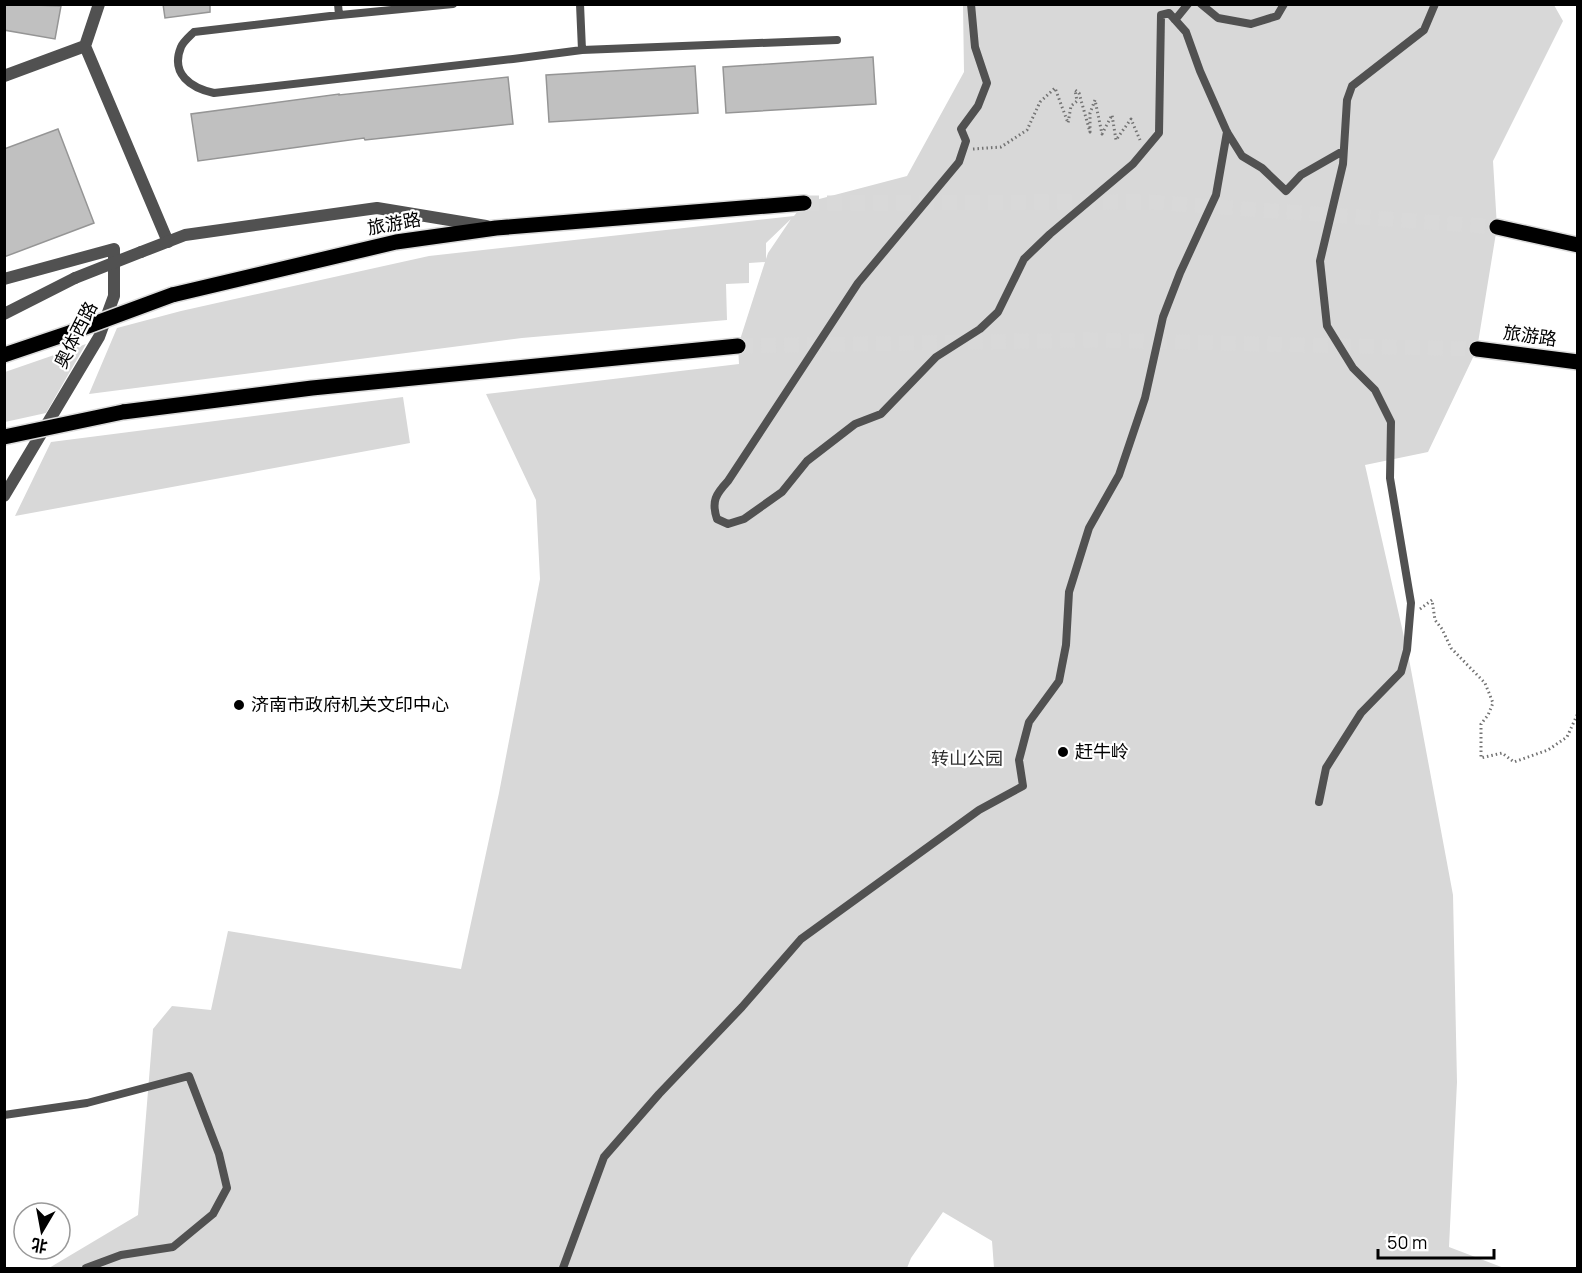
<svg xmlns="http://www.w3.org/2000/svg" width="1582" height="1273" viewBox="0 0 1582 1273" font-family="Manrope,'Noto Sans SC',sans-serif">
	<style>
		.green { fill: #d8d8d8; fill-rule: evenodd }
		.building { fill: #c0c0c0; stroke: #959595; stroke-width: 1.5 }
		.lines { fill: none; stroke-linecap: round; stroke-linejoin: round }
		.primary-tunnel { stroke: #d9d9d9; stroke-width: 15; stroke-dasharray: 15 8; stroke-linecap: butt }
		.primary-casing { stroke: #dbdbdb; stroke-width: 18 }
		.path { stroke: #737373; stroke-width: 3; stroke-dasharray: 1.5 3; stroke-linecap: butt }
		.service { stroke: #515151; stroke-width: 8 }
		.minor { stroke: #515151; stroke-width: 12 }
		.tertiary { stroke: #515151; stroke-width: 12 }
		.primary { stroke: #000; stroke-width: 15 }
		.primary-bridge-casing { stroke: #dbdbdb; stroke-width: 18; stroke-linecap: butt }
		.tertiary-bridge { stroke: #515151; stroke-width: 12 }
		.primary-bridge { stroke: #000; stroke-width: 15 }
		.poi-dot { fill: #000; stroke: #fff; stroke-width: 2 }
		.labels { text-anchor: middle; stroke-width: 4.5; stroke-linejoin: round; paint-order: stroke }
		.street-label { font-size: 18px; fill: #000; stroke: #fff }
		.poi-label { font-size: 18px; fill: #000; stroke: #fff; text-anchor: start }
		.park-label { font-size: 18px; fill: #2f2f2f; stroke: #fff }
	</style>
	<rect width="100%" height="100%" fill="#fff"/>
	<!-- green -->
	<path class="green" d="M963,5H1554L1563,21L1493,161L1497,227L1477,349L1428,452L1365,465L1409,659L1453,895L1457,1082L1449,1247L1504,1268H994L992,1241L943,1212L911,1258L907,1268H49L138,1215L153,1029L172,1006L211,1010L228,931L461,969L499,793L540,579L536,500L486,394L739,364L738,346L765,262L749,263V283L726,284L727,320L522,338L89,394L117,328L181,311L429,256L794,216L804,203L907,176L964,72ZM791,219L768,253L766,259V243Z
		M86,344L46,413L5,422V372Z
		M403,397L410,443L15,516L51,442Z"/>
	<!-- building -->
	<path class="building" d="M4,4L61,6L55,39L4,30Z
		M163,4H210V12L165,18Z
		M873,57L876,104L726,113L723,67Z
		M695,66L698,113L549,122L546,75Z
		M508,77L513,124L365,140L364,138L198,161L191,114L339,94V95Z
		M58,129L94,223L4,257V149Z"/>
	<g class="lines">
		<!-- primary-tunnel -->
		<path class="primary-tunnel" d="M804,203L1150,202L1497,227
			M738,346L1090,340L1477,349"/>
		<defs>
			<path id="primary" d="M1497,227L1578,245
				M172,295L396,242L496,228L804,203
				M1477,349L1578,362
				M4,355L72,332
				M123,412L312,388L738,346"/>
		</defs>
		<!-- primary casing -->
		<use href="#primary" class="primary-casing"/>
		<!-- path -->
		<path class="path" d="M973,149L1001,147L1027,130L1040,102L1055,88L1068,123L1071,106L1077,101L1075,90L1079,93L1090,132V113L1095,100L1102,134L1112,115L1116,140L1131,119L1140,140
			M1420,609L1432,600L1435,620L1442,629L1451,648L1485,683L1493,703L1488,715L1481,724V758L1502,753L1514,762L1548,750L1567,737L1578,713"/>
		<!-- service -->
		<path class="service" d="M338,4L339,15
			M453,4L330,16L194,32C190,36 183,42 181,47C170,74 191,88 214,93L513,59L582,50L837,40
			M580,4L582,50
			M971,4L975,47L987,83L978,106L961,129L966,141L959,162L858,283L728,481C716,494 711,501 717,519L728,524L744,519L782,492L807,461L855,424L881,414L936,357L980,329L998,312L1024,259L1050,234L1133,164L1159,133L1161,15L1169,13L1186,32L1200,71L1227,132L1242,156L1262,168L1286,191L1301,175L1343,151
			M1201,4L1218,18L1251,24L1277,16L1284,4
			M1175,20L1188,4
			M1319,802L1326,768L1361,713L1401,672L1407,650L1411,603L1390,478L1391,422L1375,390L1353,368L1327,326L1320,261L1343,164L1347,100L1352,86L1424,30L1435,4
			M4,1115L87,1103L189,1076L219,1154L227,1188L213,1214L173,1247L121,1255L86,1268
			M563,1268L604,1157L659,1094L742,1007L801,939L979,810L1023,786L1019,760L1029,722L1059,681L1066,645L1069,592L1089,528L1119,475L1145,398L1163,317L1180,273L1216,195L1227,132"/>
		<!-- minor -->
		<path class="minor" d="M99,4L85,46L168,242
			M4,76L85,46
			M4,279L114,249V296L99,337L4,496"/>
		<!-- tertiary -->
		<path class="tertiary" d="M141,252L185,235L377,208L486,226
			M4,314L75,278"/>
		<!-- primary -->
		<use href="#primary" class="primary"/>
		<defs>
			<path id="primary-bridge" d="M72,332L172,295
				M4,437L123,412"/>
		</defs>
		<!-- primary-bridge casing -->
		<use href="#primary-bridge" class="primary-bridge-casing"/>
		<!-- tertiary-bridge -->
		<path class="tertiary-bridge" d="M75,278L141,252"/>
		<!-- primary-bridge -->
		<use href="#primary-bridge" class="primary-bridge"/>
	</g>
	<!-- markers -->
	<g class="poi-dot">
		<circle cx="239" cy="705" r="6"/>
		<circle cx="1063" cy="752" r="6"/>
	</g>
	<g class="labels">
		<!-- street labels -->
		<g class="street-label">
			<text transform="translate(394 224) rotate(-10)" y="6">旅游路</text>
			<text transform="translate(76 335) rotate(-63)" y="6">奥体西路</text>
			<text transform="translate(1530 336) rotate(8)" y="6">旅游路</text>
		</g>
		<!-- poi labels -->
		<g class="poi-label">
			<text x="251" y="711">济南市政府机关文印中心</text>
			<text x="1075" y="758">赶牛岭</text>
		</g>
		<!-- park labels -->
		<g class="park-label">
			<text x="967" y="765">转山公园</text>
		</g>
	</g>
	<!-- border -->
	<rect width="1582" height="1273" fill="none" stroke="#000000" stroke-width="12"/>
	<!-- north arrow -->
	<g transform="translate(42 1231) rotate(190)"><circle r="28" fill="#ffffff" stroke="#999999" stroke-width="1.5"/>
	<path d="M0-4.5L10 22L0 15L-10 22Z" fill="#000000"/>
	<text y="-9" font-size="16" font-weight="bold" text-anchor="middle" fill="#000000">北</text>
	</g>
	<!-- scale -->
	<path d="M1378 1249v9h116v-9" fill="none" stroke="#000000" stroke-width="3"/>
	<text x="1387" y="1249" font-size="18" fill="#000000" stroke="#ffffff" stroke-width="4.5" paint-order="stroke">50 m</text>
</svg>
